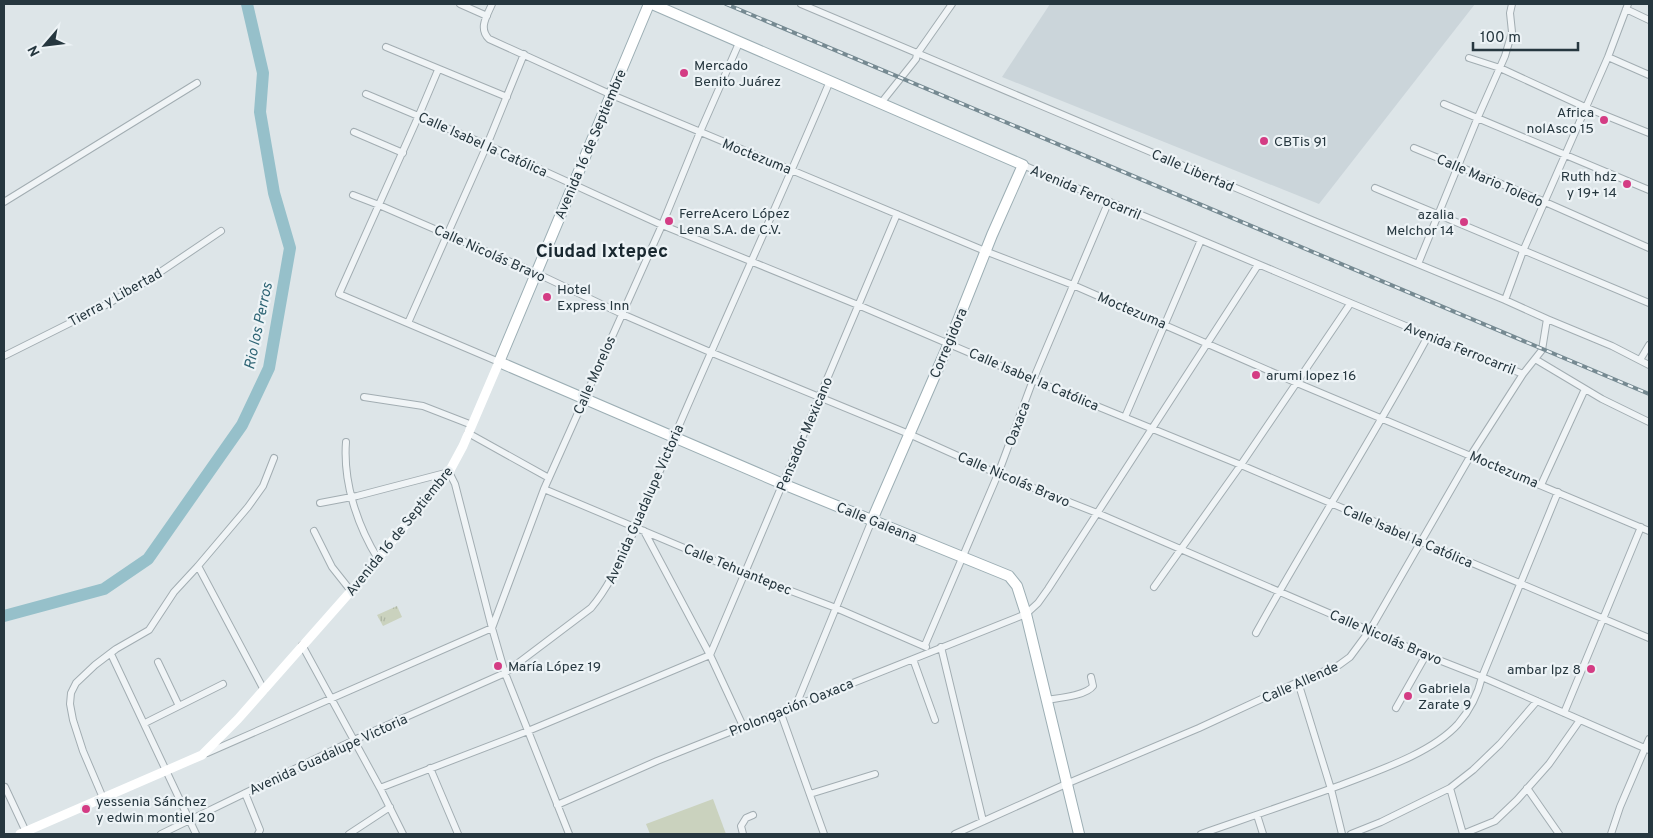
<svg xmlns="http://www.w3.org/2000/svg" width="1653" height="838" viewBox="0 0 1653 838" font-family="Overpass,sans-serif">
	<style>
		.built { fill: #cbd5da }
		.grass { fill: url(#grass-tufts) }
		.pitch { fill: #cad2be }
		.lines { fill: none; stroke-linecap: round; stroke-linejoin: round }
		.river { stroke: #96c0ca; stroke-width: 12 }
		.street-casing { stroke: #a2adb2; stroke-width: 8 }
		.primary-casing { stroke: #9caeb4; stroke-width: 12 }
		.street { stroke: #f0f4f6; stroke-width: 6 }
		.secondary { stroke: #fff; stroke-width: 9 }
		.primary { stroke: #fff; stroke-width: 10 }
		.rail-casing { stroke: #768a92; stroke-width: 4 }
		.rail { stroke: #edf3f6; stroke-width: 2; stroke-dasharray: 5.5; stroke-linecap: butt }
		.poi-dot { fill: #d43c84; stroke: #edf3f6; stroke-width: 2 }
		.labels { text-anchor: middle; stroke-width: 4.5; stroke-linejoin: round; paint-order: stroke }
		.poi-label { font-size: 14px; fill: #26373f; stroke: #edf3f6; text-anchor: start }
		.street-label { font-size: 14px; fill: #26373f; stroke: #edf3f6 }
		.water-label { font-size: 15px; font-style: italic; fill: #2f6575; stroke: #edf3f6 }
		.district-label { font-size: 19px; font-weight: bold; fill: #192830; stroke: #edf3f6 }
	</style>
	<defs>
		<pattern id="grass-tufts" width="24" height="20" patternUnits="userSpaceOnUse" patternTransform="scale(1.25)"><rect width="24" height="20" fill="#cad2be"/><path d="M3 7l-1-3M5 7V3M7 7l1-3M15 17l-1-3M17 17v-4M19 17l1-3" fill="none" stroke="#adb5a4"/></pattern>
	</defs>
	<rect width="100%" height="100%" fill="#dde5e8"/>
	<!-- built -->
	<path class="built" d="M1050,4H1475L1319,204L1002,77Z"/>
	<!-- grass -->
	<path class="grass" d="M397,606L402,617L383,626L377,615Z"/>
	<!-- pitch -->
	<path class="pitch" d="M713,799L726,834H650L646,824Z"/>
	<g class="lines">
		<!-- river -->
		<path class="river" d="M4,616L104,589L148,559L242,425L269,368L290,248L274,193L260,112L263,73L247,4"/>
		<defs>
			<path id="street" d="M460,4L487,16
				M492,4C487,16 478,28 489,39L612,95L985,251L1073,285L1297,383L1649,531
				M801,4L1314,221L1505,300L1547,319L1542,350L1523,374L1471,455L1370,630L1350,657L1339,665L1298,682L1199,728L1066,784L955,834
				M1626,9L1649,20
				M386,47L507,97
				M1608,57L1649,75
				M1469,58L1500,68L1587,108L1649,133
				M438,70L419,115L339,294L499,362
				M366,94L487,145L662,225L858,305L1033,380L1241,465L1649,638
				M881,103L916,59L917,54L952,4
				M1444,104L1649,190
				M354,132L403,153
				M1414,148L1545,202L1649,248
				M1023,165C1082,191 1142,215 1201,240C1308,285 1415,331 1523,374
				M1375,188L1649,303
				M353,195L379,205L536,273L622,314L710,352L909,434L998,474L1097,513L1426,655L1482,677L1649,750
				M4,202L197,83
				M1418,264L1478,117L1505,56L1512,32L1510,13L1512,4
				M1505,300L1523,251L1608,57L1628,4
				M1547,319L1612,346L1649,365
				M408,323L487,145L524,54
				M4,356L104,306L144,283L221,231
				M1535,359L1602,399L1649,422
				M1640,360L1649,345
				M364,397L423,406L472,425
				M1125,417L1201,240
				M468,433L549,478
				M346,442C343,482 357,525 378,559
				M1541,485L1585,389
				M544,489L746,574L836,608L926,647
				M320,503L357,496L449,472L455,484L492,628L505,673L569,834
				M314,531L332,567L351,591
				M644,531L710,655L743,726
				M198,566L264,690
				M1154,587L1238,469L1350,304
				M1256,633C1311,533 1374,437 1428,336
				M302,645L380,788L403,834
				M925,645L998,474L1033,380L1108,203
				M941,647L983,821
				M111,654L196,834
				M913,659L935,720
				M158,662L179,706
				M1298,682L1331,789L1342,834
				M1046,700C1058,698 1086,696 1093,686L1091,677
				M796,705L872,520
				M1396,708L1426,655
				M780,711L824,834
				M1564,713L1641,527
				M145,723L223,684
				M207,753L492,628L544,489L662,225L700,132L739,43
				M430,768L458,834
				M5,787L27,834
				M380,788L528,731L710,655L897,214
				M1450,788L1463,834
				M1527,788L1559,834
				M245,793L260,830L258,834
				M810,794L875,774
				M103,798L83,751L73,720L70,704L71,693L76,683L95,665L116,649L149,630L174,592L198,566L248,507L263,486L274,458
				M557,805L657,761L1026,614L1038,603L1048,589L1258,265
				M1257,815L1263,834
				M161,834L354,740L505,673L591,608C607,589 617,568 627,546C646,507 661,467 678,428C728,312 781,197 830,81
				M349,834L390,807
				M743,834L741,826L746,818L753,815
				M1201,834C1247,818 1294,802 1341,785C1377,771 1432,753 1458,724C1470,710 1478,694 1482,677L1558,492
				M1351,834L1381,822L1450,788L1473,770L1500,744L1537,701
				M1463,834L1495,821L1517,800L1549,764L1580,720
				M1611,834L1620,807L1649,739"/>
			<path id="primary" d="M649,4L499,362L783,484L1009,576L1017,586L1026,614L1079,834
				M652,4L1023,165L992,235L949,343L872,520"/>
		</defs>
		<!-- street casing -->
		<use href="#street" class="street-casing"/>
		<!-- primary casing -->
		<use href="#primary" class="primary-casing"/>
		<!-- street -->
		<use href="#street" class="street"/>
		<!-- secondary -->
		<path class="secondary" d="M20,834L202,755L238,719L351,591L449,472L463,446L499,362"/>
		<!-- primary -->
		<use href="#primary" class="primary"/>
		<defs>
			<path id="rail" d="M726,4L1649,394"/>
		</defs>
		<!-- rail casing -->
		<use href="#rail" class="rail-casing"/>
		<!-- rail -->
		<use href="#rail" class="rail"/>
	</g>
	<!-- markers -->
	<g class="poi-dot">
		<circle cx="684" cy="73" r="5"/>
		<circle cx="1604" cy="120" r="5"/>
		<circle cx="1264" cy="141" r="5"/>
		<circle cx="1627" cy="184" r="5"/>
		<circle cx="669" cy="221" r="5"/>
		<circle cx="1464" cy="222" r="5"/>
		<circle cx="547" cy="297" r="5"/>
		<circle cx="1256" cy="375" r="5"/>
		<circle cx="498" cy="666" r="5"/>
		<circle cx="1591" cy="669" r="5"/>
		<circle cx="1408" cy="696" r="5"/>
		<circle cx="86" cy="809" r="5"/>
	</g>
	<g class="labels">
		<!-- poi labels -->
		<g class="poi-label">
			<text x="694" y="70">Mercado<tspan x="694" dy="16">Benito Juárez</tspan></text>
			<text x="1594" y="117" text-anchor="end">Africa<tspan x="1594" dy="16">nolAsco 15</tspan></text>
			<text x="1274" y="146">CBTis 91</text>
			<text x="1617" y="181" text-anchor="end">Ruth hdz<tspan x="1617" dy="16">y 19+ 14</tspan></text>
			<text x="679" y="218">FerreAcero López<tspan x="679" dy="16">Lena S.A. de C.V.</tspan></text>
			<text x="1454" y="219" text-anchor="end">azalia<tspan x="1454" dy="16">Melchor 14</tspan></text>
			<text x="557" y="294">Hotel<tspan x="557" dy="16">Express Inn</tspan></text>
			<text x="1266" y="380">arumi lopez 16</text>
			<text x="508" y="671">María López 19</text>
			<text x="1581" y="674" text-anchor="end">ambar lpz 8</text>
			<text x="1418" y="693">Gabriela<tspan x="1418" dy="16">Zarate 9</tspan></text>
			<text x="96" y="806">yessenia Sánchez<tspan x="96" dy="16">y edwin montiel 20</tspan></text>
		</g>
		<!-- street labels -->
		<g class="street-label">
			<text transform="translate(483 144) rotate(24)" y="5">Calle Isabel la Católica</text>
			<text transform="translate(590 144) rotate(-67)" y="5">Avenida 16 de Septiembre</text>
			<text transform="translate(757 156) rotate(22)" y="5">Moctezuma</text>
			<text transform="translate(1193 170) rotate(23)" y="5">Calle Libertad</text>
			<text transform="translate(1490 180) rotate(23)" y="5">Calle Mario Toledo</text>
			<text transform="translate(1086 192) rotate(23)" y="5">Avenida Ferrocarril</text>
			<text transform="translate(490 253) rotate(24)" y="5">Calle Nicolás Bravo</text>
			<text transform="translate(115 297) rotate(-29)" y="5">Tierra y Libertad</text>
			<text transform="translate(1132 310) rotate(23)" y="5">Moctezuma</text>
			<text transform="translate(948 343) rotate(-67)" y="5">Corregidora</text>
			<text transform="translate(1460 348) rotate(22)" y="5">Avenida Ferrocarril</text>
			<text transform="translate(594 375) rotate(-66)" y="5">Calle Morelos</text>
			<text transform="translate(1034 379) rotate(23)" y="5">Calle Isabel la Católica</text>
			<text transform="translate(1017 424) rotate(-69)" y="5">Oaxaca</text>
			<text transform="translate(804 434) rotate(-67)" y="5">Pensador Mexicano</text>
			<text transform="translate(1504 469) rotate(23)" y="5">Moctezuma</text>
			<text transform="translate(1014 479) rotate(23)" y="5">Calle Nicolás Bravo</text>
			<text transform="translate(644 504) rotate(-66)" y="5">Avenida Guadalupe Victoria</text>
			<text transform="translate(877 522) rotate(22)" y="5">Calle Galeana</text>
			<text transform="translate(399 531) rotate(-51)" y="5">Avenida 16 de Septiembre</text>
			<text transform="translate(1408 536) rotate(23)" y="5">Calle Isabel la Católica</text>
			<text transform="translate(738 569) rotate(22)" y="5">Calle Tehuantepec</text>
			<text transform="translate(1386 637) rotate(23)" y="5">Calle Nicolás Bravo</text>
			<text transform="translate(1300 682) rotate(-24)" y="5">Calle Allende</text>
			<text transform="translate(791 707) rotate(-22)" y="5">Prolongación Oaxaca</text>
			<text transform="translate(328 754) rotate(-25)" y="5">Avenida Guadalupe Victoria</text>
		</g>
		<!-- water labels -->
		<g class="water-label">
			<text transform="translate(258 326) rotate(-78)" y="5">Rio los Perros</text>
		</g>
		<!-- district labels -->
		<g class="district-label">
			<text x="602" y="257">Ciudad Ixtepec</text>
		</g>
	</g>
	<!-- border -->
	<rect width="1653" height="838" fill="none" stroke="#26373f" stroke-width="10"/>
	<!-- north arrow -->
	<g transform="translate(45 45) rotate(242)" stroke="#edf3f6" stroke-width="4" paint-order="stroke">
	<path d="M0-4L9 19L0 12L-9 19Z" fill="#26373f"/>
	<text y="-8" font-size="14" font-weight="bold" text-anchor="middle" fill="#26373f">N</text>
	</g>
	<!-- scale -->
	<path d="M1473 42v8h105v-8" fill="none" stroke="#26373f" stroke-width="2.5"/>
	<text x="1480" y="42" font-size="15" fill="#26373f" stroke="#edf3f6" stroke-width="4" paint-order="stroke">100 m</text>
</svg>
